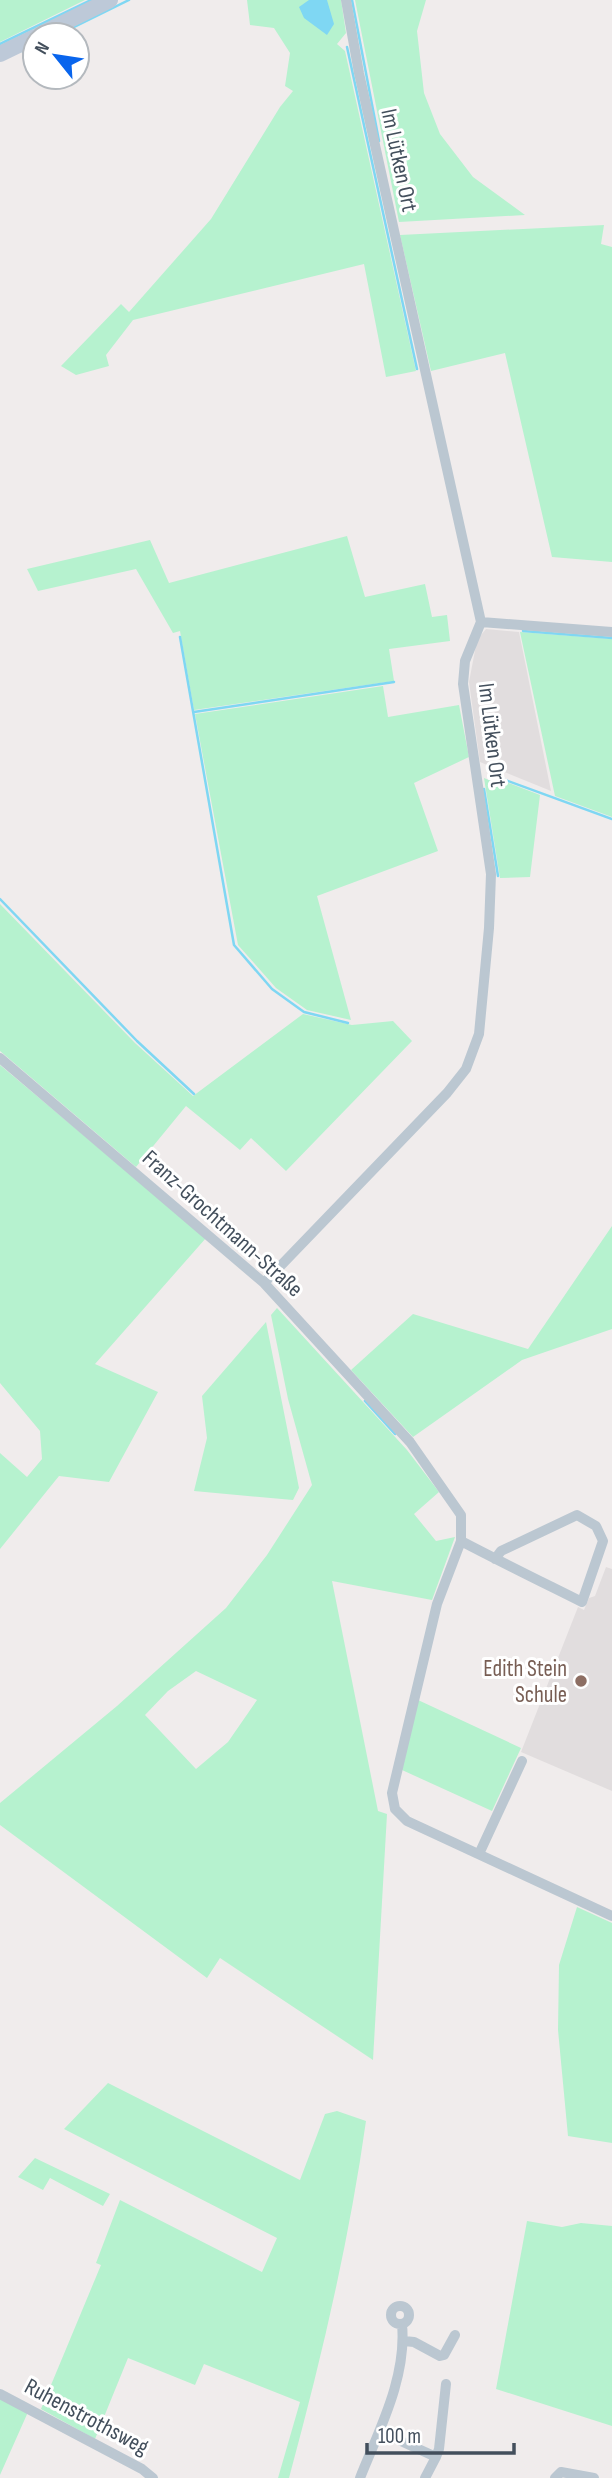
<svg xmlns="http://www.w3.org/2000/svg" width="612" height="2478" viewBox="0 0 612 2478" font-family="'Sofia Sans Condensed',sans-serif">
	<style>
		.education { fill: #e1ddde }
		.green { fill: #b6f2cf; fill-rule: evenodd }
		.water { fill: #7fd7f3 }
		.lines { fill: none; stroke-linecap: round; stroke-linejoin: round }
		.stream { stroke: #7fd7f3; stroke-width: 2.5 }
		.minor { stroke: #bbc7d1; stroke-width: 10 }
		.secondary { stroke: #bdc9d8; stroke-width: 16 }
		.education-dot { fill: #8d6e63; stroke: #fff; stroke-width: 2.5 }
		.labels { text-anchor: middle; stroke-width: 6; stroke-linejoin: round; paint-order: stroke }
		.street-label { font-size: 23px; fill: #434f5c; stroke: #fff }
		.education-label { font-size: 23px; fill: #785e54; stroke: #fff; text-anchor: end }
	</style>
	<rect width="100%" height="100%" fill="#f0ecec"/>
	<!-- education -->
	<path class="education" d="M486,629L519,632L551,791L480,762L469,682L477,640Z
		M606,1567L612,1569V1791L521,1752L578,1607L584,1610L589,1598L595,1596Z"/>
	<!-- green -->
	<path class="green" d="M0,0H85L0,42Z
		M247,0H341L346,33L337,44L345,51L416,371L386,377L364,264L133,320L106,355L109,366L76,375L61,366L121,304L129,312L211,219L280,107L293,91L285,86L290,53L274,28L250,25Z
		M355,0H426L417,31L424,93L440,134L473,177L525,215L399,222Z
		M604,225L601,244L612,247V562L552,557L505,353L431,371L400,235Z
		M347,536L365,597L425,584L432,617L447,615L450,641L389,649L394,681L194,710L180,631L173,633L136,569L38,591L27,569L150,540L169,583Z
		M520,632L612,639V817L555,796Z
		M383,686L388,717L459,705L469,757L414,783L438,851L317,896L351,1020L307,1010L276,988L238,945L195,714Z
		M484,778L496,783L498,779L540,795L530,877L500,878Z
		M0,904L135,1043L193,1096L303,1014L352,1025L393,1021L412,1041L286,1171L251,1138L240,1150L186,1106L136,1167L0,1051Z
		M0,1065L206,1238L95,1364L158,1392L109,1482L59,1476L0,1549V1453L27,1477L42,1459L40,1431L0,1383Z
		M612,1226V1329L522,1360L413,1437L351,1370L413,1314L528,1349Z
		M277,1308L407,1450L439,1492L414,1514L436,1541L455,1537L432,1600L332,1581L378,1811L387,1814L373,2060L220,1958L207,1978L0,1825V1803L117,1706L226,1608L267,1555L312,1485L288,1399L271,1315ZM196,1671L257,1700L228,1742L196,1769L145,1715L168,1691Z
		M266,1322L299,1488L293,1500L194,1491L207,1438L202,1396Z
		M418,1700L521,1748L492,1811L402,1770Z
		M577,1907L612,1923V2143L568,2136L558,2030L559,1965Z
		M108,2083L300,2180L325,2114L337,2111L366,2121C349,2242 321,2360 289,2478H278L300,2402L204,2364L195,2385L128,2358L95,2439L41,2409L101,2265L96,2263L120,2200L262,2272L277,2238L64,2129Z
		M35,2158L110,2194L103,2206L50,2178L43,2190L18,2177Z
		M527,2221L562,2227L581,2223L612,2226V2426L496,2389Z
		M0,2398L28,2412L0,2475Z"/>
	<!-- water -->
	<path class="water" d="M309,0H327L334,24L327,35L304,18L299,7Z"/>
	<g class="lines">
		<!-- stream -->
		<path class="stream" d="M352,0L379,141
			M58,35L129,0
			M0,44L91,0
			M347,47L417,369
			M23,52L35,47
			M523,631L612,638
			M180,637L234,945L272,989L304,1012L348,1023
			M194,712L394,682
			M497,777L612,819
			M484,789L498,876
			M0,899L137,1041L194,1094
			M365,1401L395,1434"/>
		<!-- minor -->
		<path class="minor" d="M481,622L612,632
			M0,1058L264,1283L410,1442L461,1515V1541L437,1604L392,1793L395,1809L407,1821L612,1916
			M264,1283L447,1093L466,1069L479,1034L489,928L491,874L463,684L465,661L481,622L359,73L346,0
			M461,1541C501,1562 542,1582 582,1602L603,1541L596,1526L577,1515L501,1551L495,1559
			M479,1854L522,1761
			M391 2315a9 9 0 1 1 18 0a9 9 0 1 1-18 0Z
			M404,2341L414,2342L440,2356L444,2355L455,2335
			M0,2394L142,2469L153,2478
			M381,2432L436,2457L425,2478
			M436,2457L439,2449L446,2384
			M360,2478C379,2430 407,2378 402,2324
			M555,2478L561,2472L594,2478"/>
		<!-- secondary -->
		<path class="secondary" d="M39,35L110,0
			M0,54L35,37"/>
	</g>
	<!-- markers -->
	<circle class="education-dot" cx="581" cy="1681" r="7"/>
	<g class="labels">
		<!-- street labels -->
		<g class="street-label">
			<text transform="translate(400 160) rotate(78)" y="8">Im Lütken Ort</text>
			<text transform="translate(493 735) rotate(83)" y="8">Im Lütken Ort</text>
			<text transform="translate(223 1223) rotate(42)" y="8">Franz-Grochtmann-Straße</text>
			<text transform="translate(87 2416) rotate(28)" y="8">Ruhenstrothsweg</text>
		</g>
		<!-- education labels -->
		<g class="education-label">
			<text x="567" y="1676">Edith Stein<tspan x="567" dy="26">Schule</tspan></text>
		</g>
	</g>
	<!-- north arrow -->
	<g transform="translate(56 56) rotate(300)"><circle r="33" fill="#ffffff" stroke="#b4b9be" stroke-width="2"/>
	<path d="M0-5L12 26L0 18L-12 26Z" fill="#0965ed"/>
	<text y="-10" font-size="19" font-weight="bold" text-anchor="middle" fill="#434f5c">N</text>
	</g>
	<!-- scale -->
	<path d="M367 2443v10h147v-10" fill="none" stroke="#434f5c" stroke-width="3.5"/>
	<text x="378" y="2443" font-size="21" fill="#434f5c" stroke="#ffffff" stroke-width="5" paint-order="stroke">100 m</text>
</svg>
